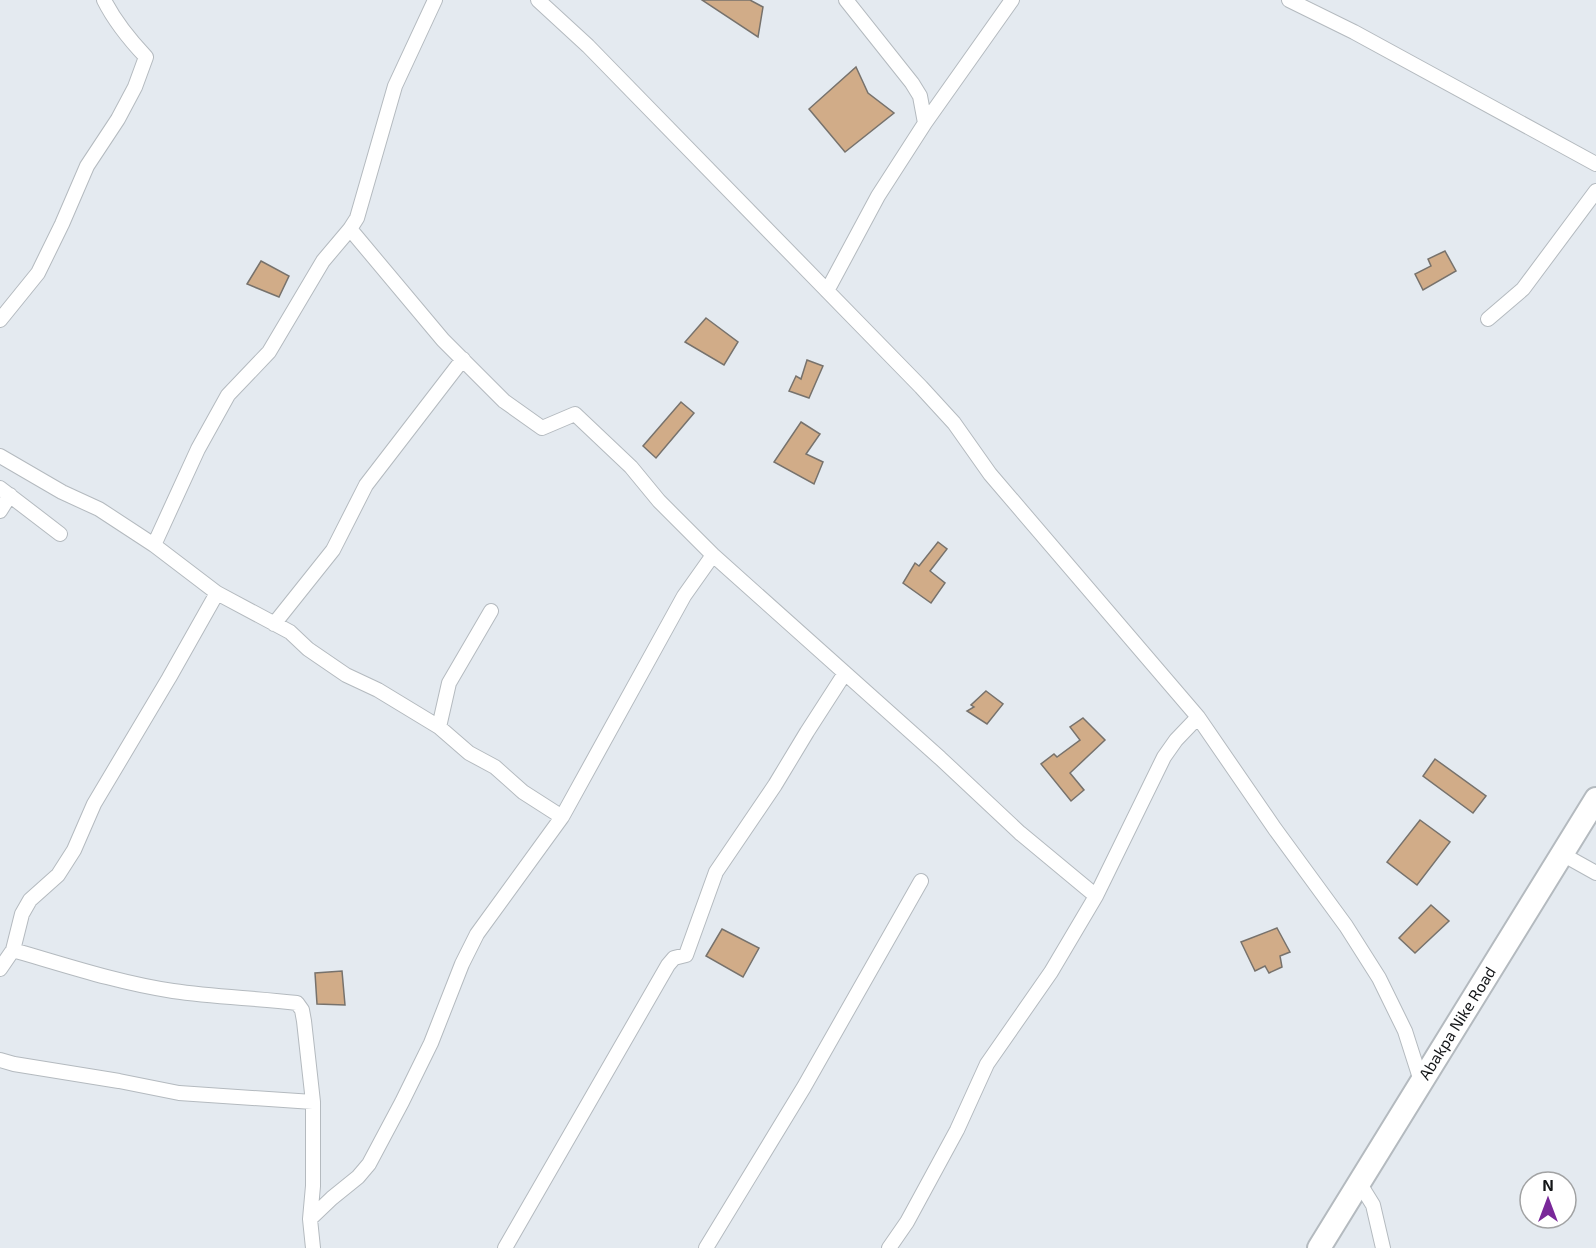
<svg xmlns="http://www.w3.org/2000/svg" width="1596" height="1248" viewBox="0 0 1596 1248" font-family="'Exo 2',sans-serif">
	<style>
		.building { fill: #d1ac88; stroke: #77726c; stroke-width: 1.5 }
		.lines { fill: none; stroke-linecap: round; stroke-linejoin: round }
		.minor-casing { stroke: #b4babf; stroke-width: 16 }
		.primary-casing { stroke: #b4babf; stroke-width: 26 }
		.minor { stroke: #fff; stroke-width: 14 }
		.primary { stroke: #fff; stroke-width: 22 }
		.labels { text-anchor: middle; stroke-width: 4.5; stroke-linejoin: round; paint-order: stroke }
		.street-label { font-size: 16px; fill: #141618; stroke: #fff }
	</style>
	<rect width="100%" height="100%" fill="#e4eaf0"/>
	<!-- building -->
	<path class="building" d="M702,0H750L763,7L758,37Z
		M856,67L868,93L894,113L845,152L809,109Z
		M1445,251L1456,271L1423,290L1415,274L1431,266L1428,259Z
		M261,261L289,276L279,297L247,284Z
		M706,318L738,342L724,365L685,342Z
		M807,360L823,366L809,398L789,391L796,376L801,379Z
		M681,402L694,413L656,458L643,446Z
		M801,422L820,434L806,454L823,462L814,484L774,462Z
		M938,542L947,549L930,571L945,583L931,603L903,583L915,563L919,566Z
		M986,691L1003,704L987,724L967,711L974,707L971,705Z
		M1083,718L1105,740L1070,773L1084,790L1071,801L1041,764L1054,754L1057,757L1080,740L1070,727Z
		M1435,759L1486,796L1473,813L1423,776Z
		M1420,820L1450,842L1417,885L1387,862Z
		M1431,905L1449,921L1415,953L1399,938Z
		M1277,928L1290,952L1280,956L1282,967L1269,973L1265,966L1255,971L1241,942Z
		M722,929L759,948L743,977L706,956Z
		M342,971L345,1005L317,1004L315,973Z"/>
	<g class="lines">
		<defs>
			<path id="minor" d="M538,0L588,46L921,387L954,423L990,474L1198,717L1275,829L1346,926L1379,978L1405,1031L1421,1081
				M846,0L912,83L920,96L925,123
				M1289,0L1354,32L1596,164
				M350,229L443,340L504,401L542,428L575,414L631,467L659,501L713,555L940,758L1020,833L1096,896
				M827,291L878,196L925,123L1012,0
				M1488,319L1523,289L1596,191
				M0,320L38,273L62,224L87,166L118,119L135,87L146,57C129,39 115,22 104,0
				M0,456L62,492L99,509L154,545L217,593L290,632L308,649L346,675L378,690L439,727L469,753L495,767L523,792L562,817
				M0,488L60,534
				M0,511L10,495
				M154,545L198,449L228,395L269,352L323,261L350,229L357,218L395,86L435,0
				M274,624L333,550L366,485L463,359
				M439,727L449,683L491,611
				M1562,854L1596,873
				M13,950C65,965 119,983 173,991C214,997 255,998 297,1003L302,1010L304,1021L313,1102V1186L310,1219L313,1248
				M0,969L13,950L22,914L30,900L58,875L74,850L94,804L169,678L217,593
				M0,1060L14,1064L119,1081L179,1093L313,1102
				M1360,1184L1373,1205L1383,1248
				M310,1219L332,1198L358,1177L369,1164L402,1102L431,1043L462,964L477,934L562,817L684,596L713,555
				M505,1248L668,965L674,958L686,955L716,872L775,785L807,732L845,673
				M706,1248L804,1087L921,881
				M889,1248L907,1222L957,1130L987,1064L1051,972L1096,896L1164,757L1176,740L1198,717"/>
			<path id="primary" d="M1319,1248L1596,799"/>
		</defs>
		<!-- minor casing -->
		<use href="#minor" class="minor-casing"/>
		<!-- primary casing -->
		<use href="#primary" class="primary-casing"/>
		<!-- minor -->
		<use href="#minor" class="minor"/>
		<!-- primary -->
		<use href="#primary" class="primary"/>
	</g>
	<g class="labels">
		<!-- street labels -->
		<g class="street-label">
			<text transform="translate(1457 1023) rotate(-58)" y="6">Abakpa Nike Road</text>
		</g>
	</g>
	<!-- north arrow -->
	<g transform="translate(1548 1200)"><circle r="28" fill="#ffffff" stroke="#a1a2a3" stroke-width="1.5"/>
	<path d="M0-4.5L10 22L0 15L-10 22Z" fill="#792899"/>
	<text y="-9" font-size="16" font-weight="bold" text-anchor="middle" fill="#141618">N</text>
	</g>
</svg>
